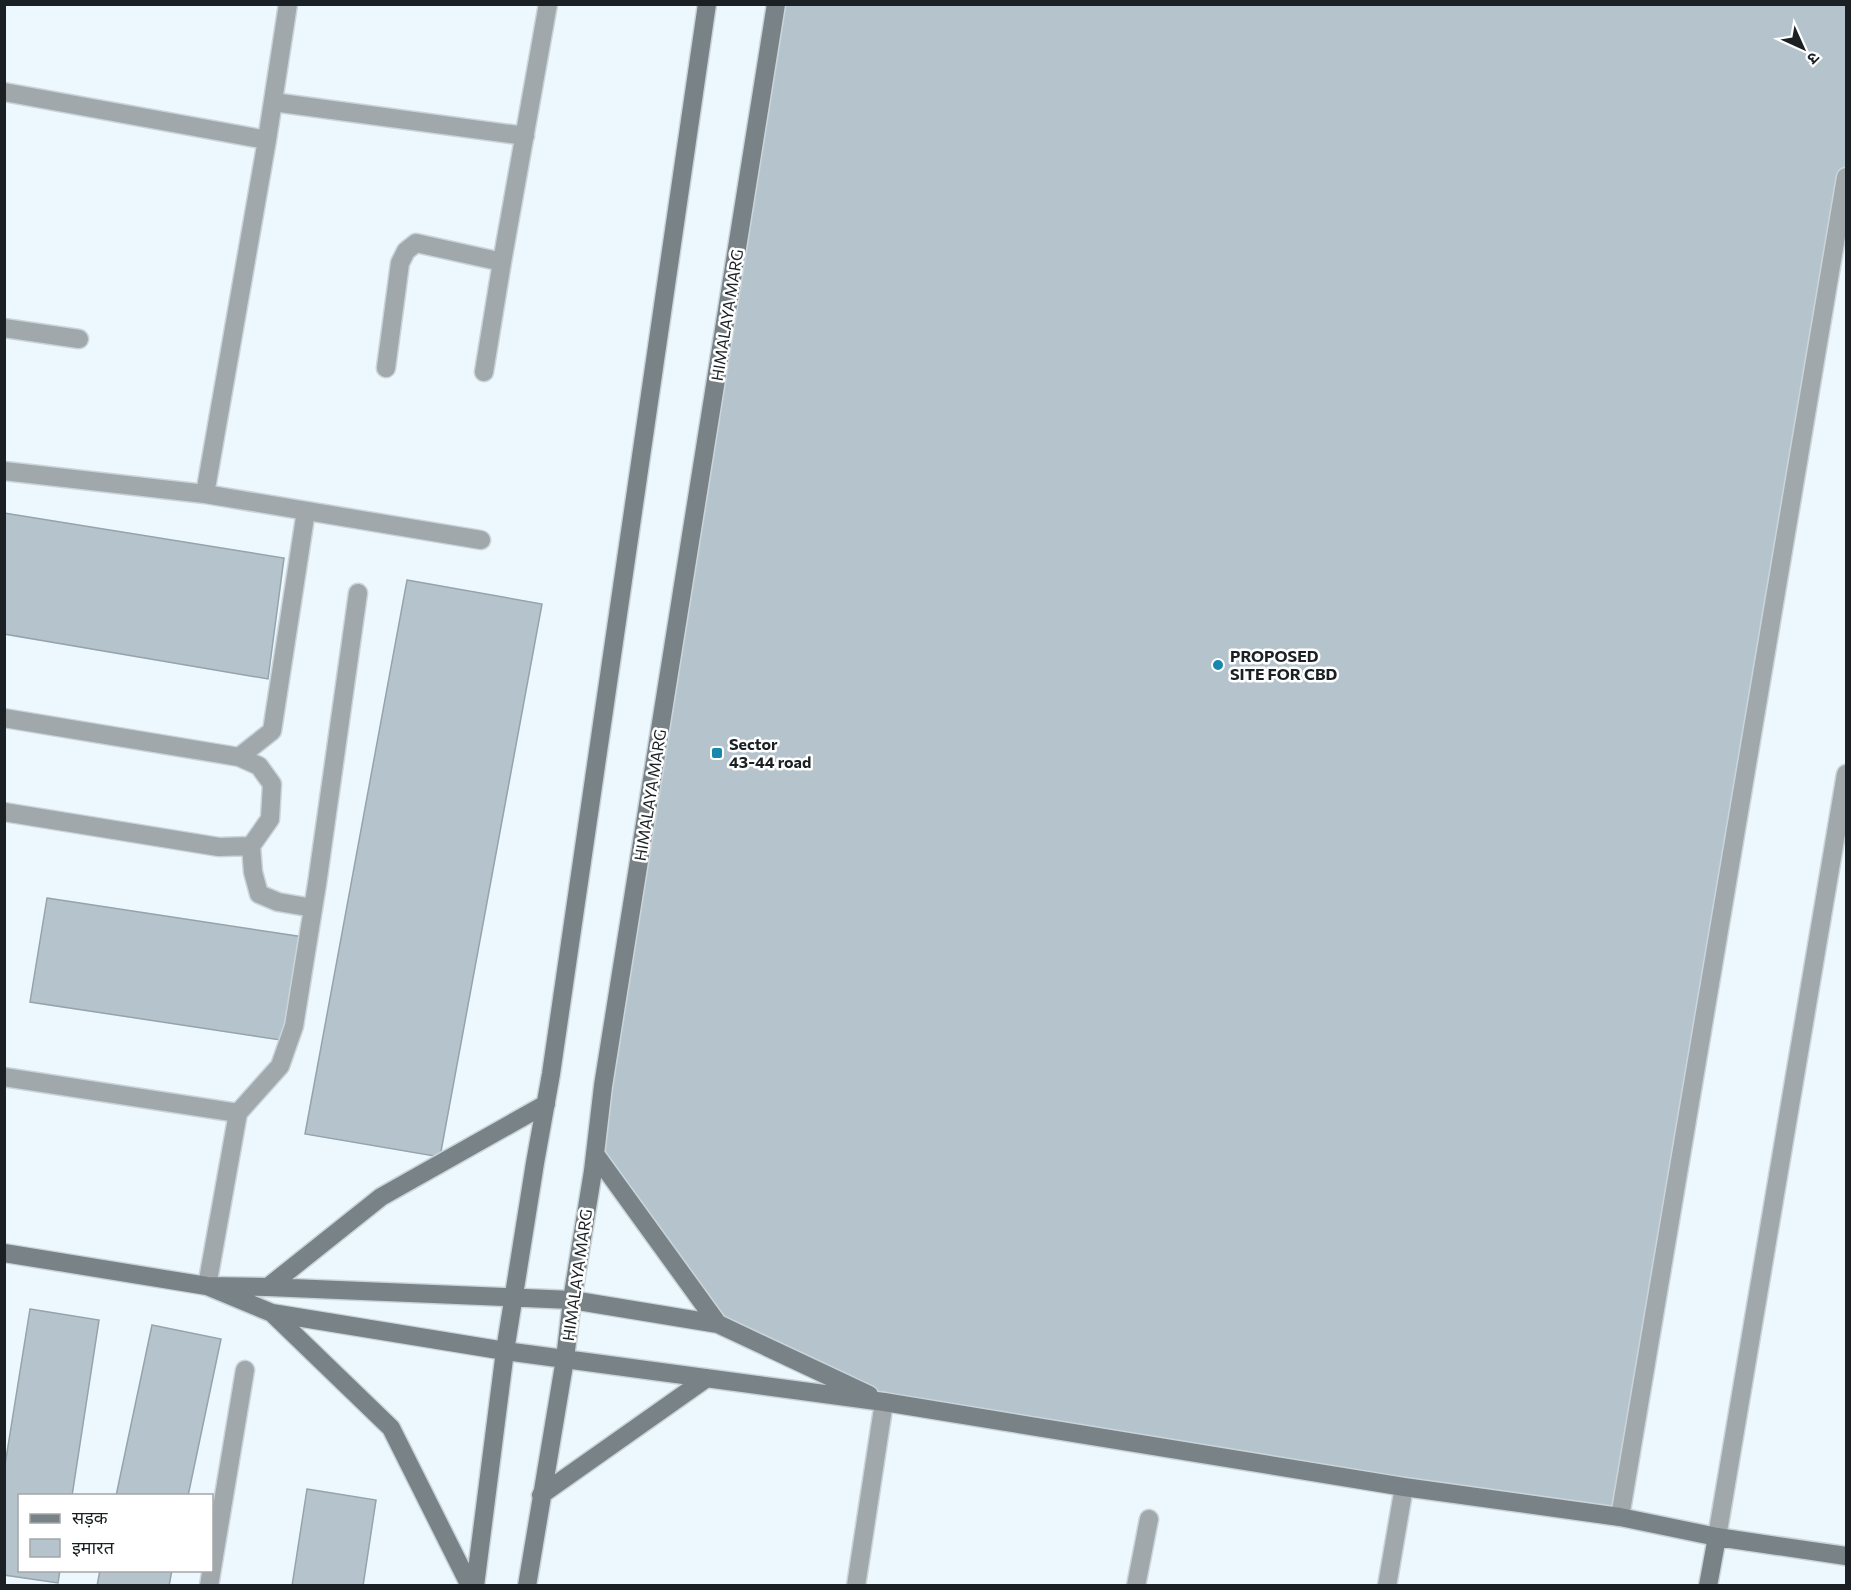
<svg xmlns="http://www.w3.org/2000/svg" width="1851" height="1590" viewBox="0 0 1851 1590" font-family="Commissioner,'Noto Sans Devanagari',sans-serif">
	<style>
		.building { fill: #b5c4cc; stroke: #95a3aa; stroke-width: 1.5 }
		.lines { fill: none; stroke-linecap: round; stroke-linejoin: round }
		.street-casing { stroke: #cad5db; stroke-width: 21 }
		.secondary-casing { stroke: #cad5db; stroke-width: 21 }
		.street { stroke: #a1a8ab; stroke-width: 18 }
		.secondary { stroke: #798287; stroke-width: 18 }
		.poi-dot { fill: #1886ad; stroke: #fff; stroke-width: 2 }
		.labels { text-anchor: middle; stroke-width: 5; stroke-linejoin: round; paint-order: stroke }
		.street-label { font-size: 16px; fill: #1a2023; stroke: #fff }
		.poi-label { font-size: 16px; font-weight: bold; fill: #1a2023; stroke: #fff; text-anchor: start }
	</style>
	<rect width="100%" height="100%" fill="#ecf8fe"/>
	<!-- building -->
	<path class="building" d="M777,4H1846V177L1620,1517L884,1402L718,1324L595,1154Z
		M4,513L284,558L268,679L4,634Z
		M407,580L542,604L440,1157L305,1134Z
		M47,898L310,938L294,1042L30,1002Z
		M30,1309L99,1320L72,1496H20V1570H60L58,1583L4,1575V1471Z
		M152,1325L221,1339L188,1496H116Z
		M307,1489L376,1500L363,1586H292Z
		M100,1570H172L169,1586H97Z"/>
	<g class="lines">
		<defs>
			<path id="street" d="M4,92L267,140
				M273,102L525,136
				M4,328L79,339
				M386,368L400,263L406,251L416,243L502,262
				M484,372L502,262L548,4
				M4,471L205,494L481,540
				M205,494L267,140L288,4
				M4,718L239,757
				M4,812L219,847L251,846L270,819L272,784L259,766L239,757L272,731L306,511
				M251,846L253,872L259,894L278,902L313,908
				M4,1077L238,1113L207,1286
				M238,1113L280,1066L294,1026L317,884L358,593
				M1620,1517L1846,177
				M1717,1537L1846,774
				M209,1586L245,1370
				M856,1586L884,1402
				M1136,1586L1149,1519
				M1387,1586L1404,1487"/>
			<path id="secondary" d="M595,1154L718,1324
				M4,1253L207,1286L268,1287L572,1300L718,1324L869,1395
				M207,1286L272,1313L505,1351L884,1402L1404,1487L1620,1517L1717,1537L1846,1556
				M268,1287L381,1197L546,1104
				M272,1313L391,1428L470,1586
				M541,1495L707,1378
				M475,1586L505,1351L535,1163L551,1074L707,4
				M527,1586L565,1359L572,1300L593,1171L603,1086L776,4
				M1708,1586L1717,1537"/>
		</defs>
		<!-- street casing -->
		<use href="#street" class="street-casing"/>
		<!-- secondary casing -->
		<use href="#secondary" class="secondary-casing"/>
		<!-- street -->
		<use href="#street" class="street"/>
		<!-- secondary -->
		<use href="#secondary" class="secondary"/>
	</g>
	<!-- markers -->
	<g class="poi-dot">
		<circle cx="1218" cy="665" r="6"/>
		<rect x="711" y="747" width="12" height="12" rx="3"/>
	</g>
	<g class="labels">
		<!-- street labels -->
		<g class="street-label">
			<text transform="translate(727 315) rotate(-81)" y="6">HIMALAYA MARG</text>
			<text transform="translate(650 795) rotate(-81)" y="6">HIMALAYA MARG</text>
			<text transform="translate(577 1275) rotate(-82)" y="6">HIMALAYA MARG</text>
		</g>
		<!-- poi labels -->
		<g class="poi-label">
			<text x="1230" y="662">PROPOSED<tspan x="1230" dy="18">SITE FOR CBD</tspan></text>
			<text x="729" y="750">Sector<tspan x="729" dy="18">43-44 road</tspan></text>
		</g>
	</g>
	<!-- border -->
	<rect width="1851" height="1590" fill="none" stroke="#1a2023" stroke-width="12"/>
	<!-- legend -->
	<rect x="18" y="1494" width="195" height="78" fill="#ffffff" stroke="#a3a6a7" stroke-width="1.5"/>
	<rect x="30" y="1514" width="30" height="9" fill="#798287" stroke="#a3a6a7" stroke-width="1.5"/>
	<text x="72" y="1524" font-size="18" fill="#1a2023">सड़क</text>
	<rect x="30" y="1539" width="30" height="18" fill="#b5c4cc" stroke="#a3a6a7" stroke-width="1.5"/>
	<text x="72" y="1554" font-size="18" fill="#1a2023">इमारत</text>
	<!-- north arrow -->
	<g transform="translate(1803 48) rotate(135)" stroke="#ffffff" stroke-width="4.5" paint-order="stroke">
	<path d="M0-4.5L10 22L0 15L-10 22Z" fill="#1a2023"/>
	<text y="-9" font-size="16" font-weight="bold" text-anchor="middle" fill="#1a2023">उ</text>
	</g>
</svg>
